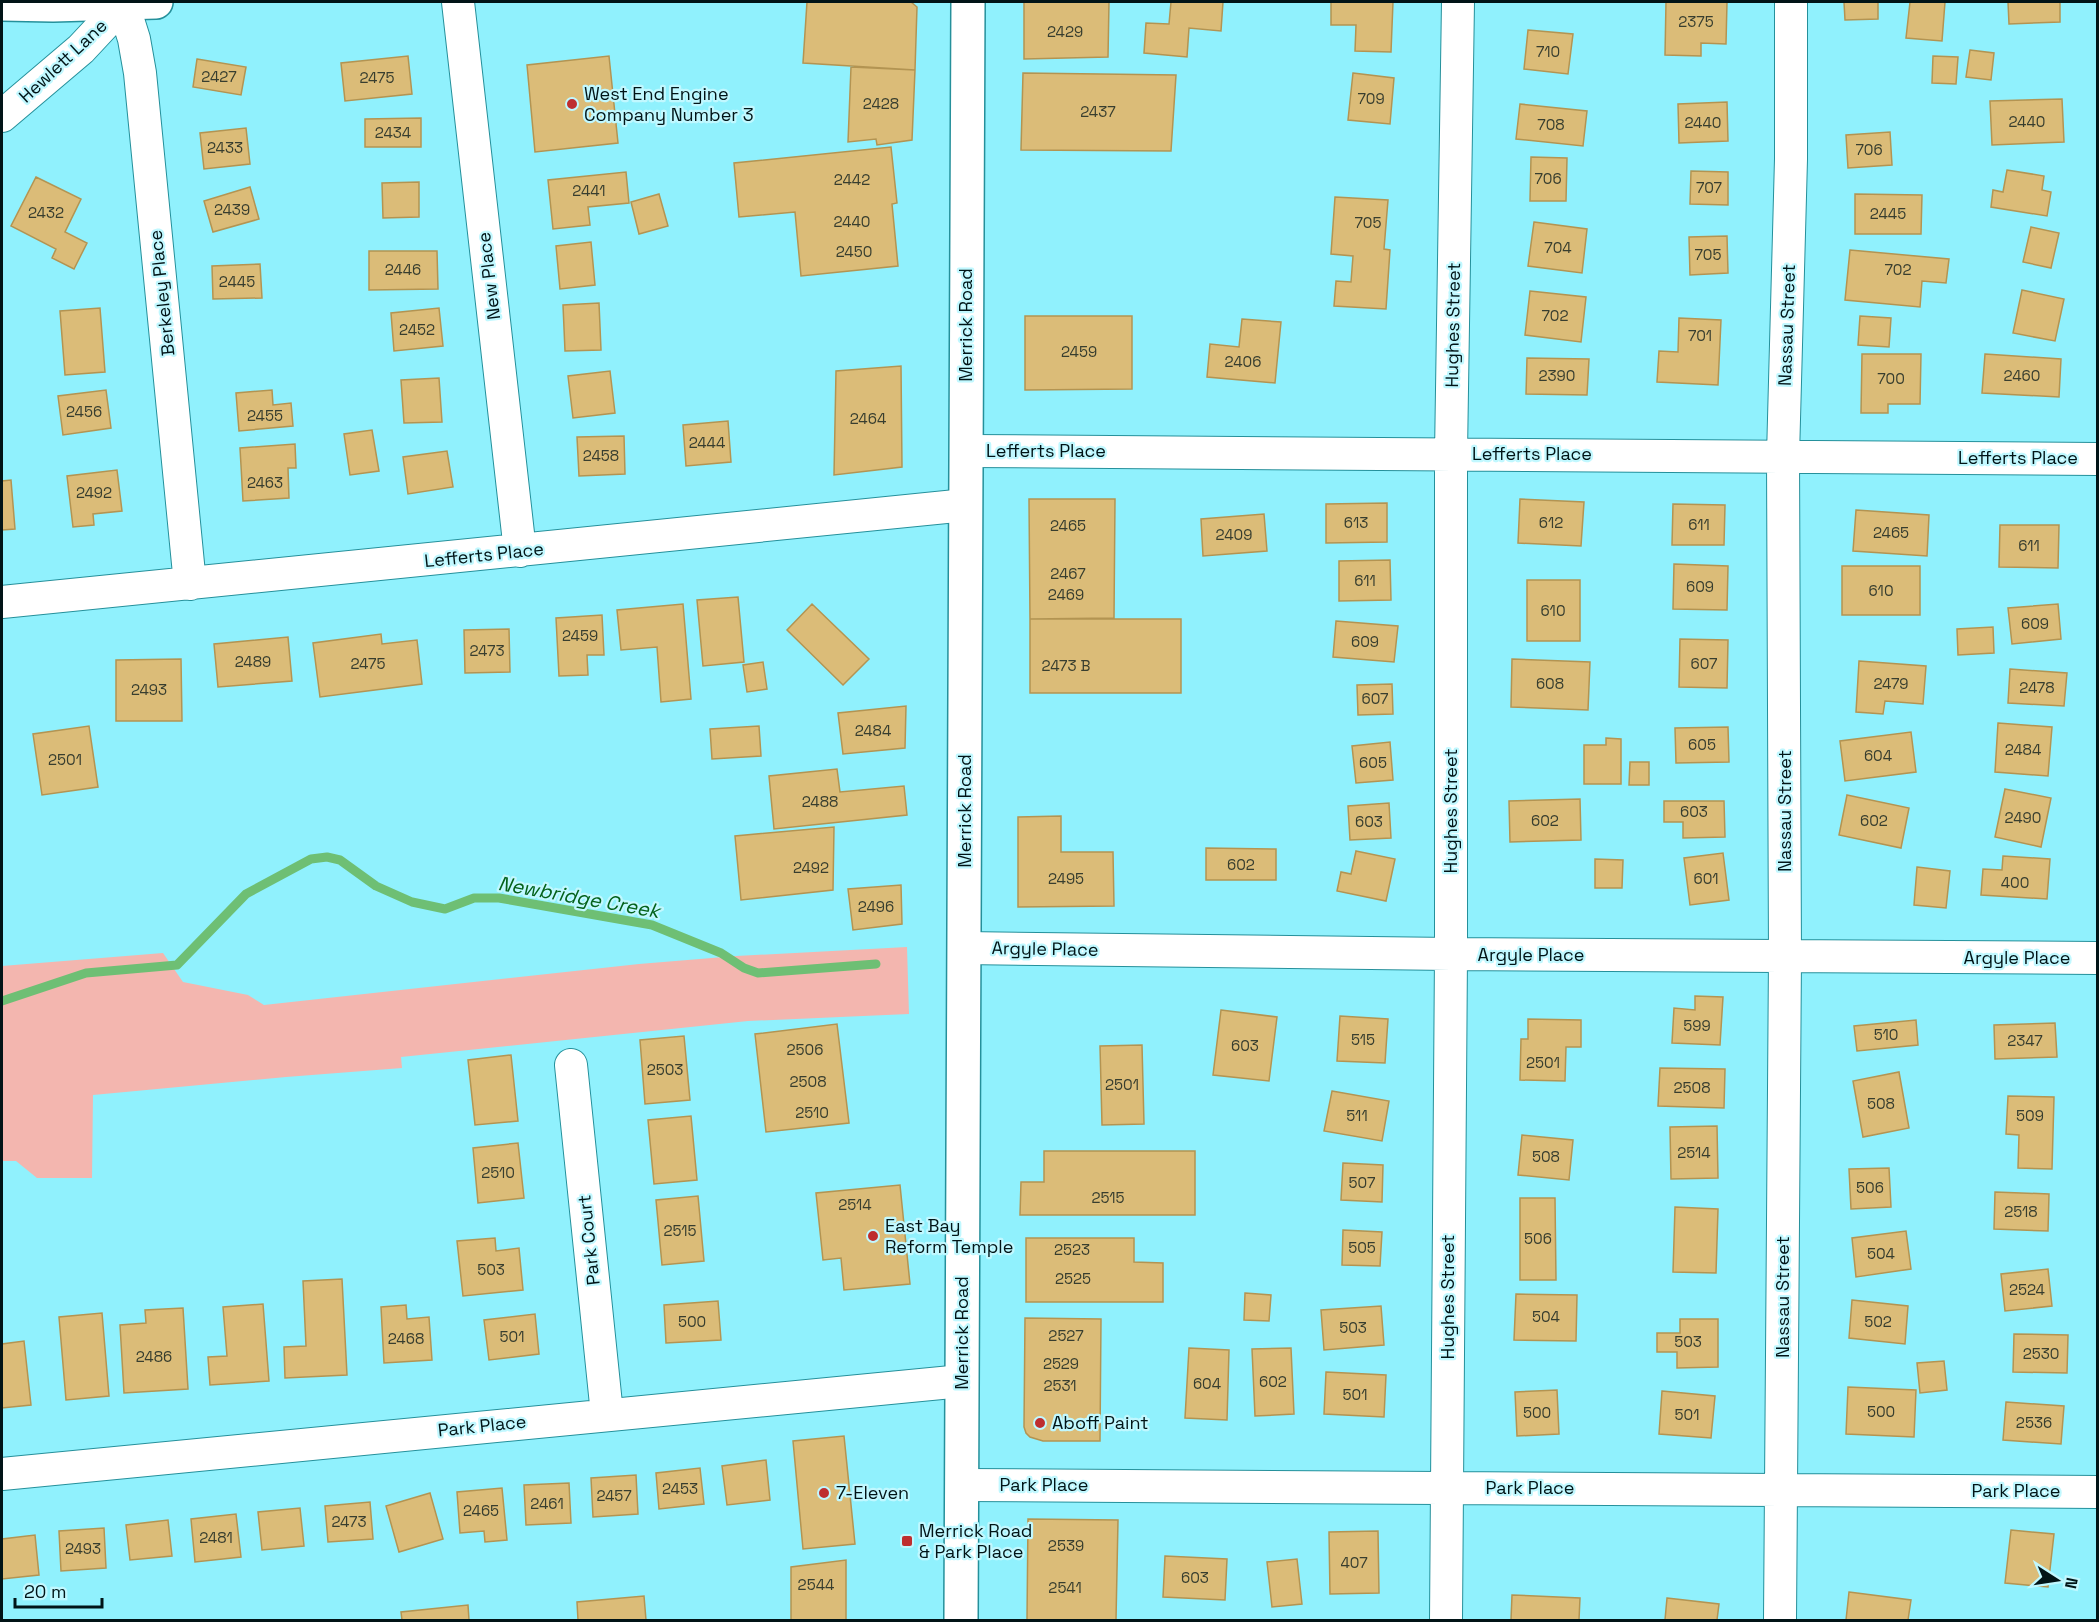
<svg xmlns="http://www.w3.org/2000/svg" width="2099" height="1622" viewBox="0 0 2099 1622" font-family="'Space Grotesk',sans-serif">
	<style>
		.green { fill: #f3b6af }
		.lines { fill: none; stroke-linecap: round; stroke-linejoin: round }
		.stream { stroke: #6ebf74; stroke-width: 9 }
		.building { fill: #dbbc78; stroke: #b39452; stroke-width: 1.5 }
		.street-casing { stroke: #25909b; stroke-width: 34 }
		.secondary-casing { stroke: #25909b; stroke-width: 36 }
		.primary-casing { stroke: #25909b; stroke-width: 36 }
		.street { stroke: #fff; stroke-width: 32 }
		.secondary { stroke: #fff; stroke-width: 33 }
		.primary { stroke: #fff; stroke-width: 33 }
		.poi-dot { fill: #be2e2f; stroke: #c1f8ff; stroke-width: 2 }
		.labels { text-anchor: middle; stroke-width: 4.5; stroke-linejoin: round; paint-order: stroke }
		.number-label { font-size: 15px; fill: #383e2f }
		.street-label { font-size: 18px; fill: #011417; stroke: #c1f8ff }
		.poi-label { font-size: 18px; fill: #011417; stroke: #c1f8ff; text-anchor: start }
		.water-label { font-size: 20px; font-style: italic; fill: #03611a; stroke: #c1f8ff }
	</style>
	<rect width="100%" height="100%" fill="#90f1fd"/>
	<!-- green -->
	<path class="green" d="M907,947L909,1014L748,1021L401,1057L402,1068L286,1077L93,1095L92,1178H37L16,1161H2V966L163,953L183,982L248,995L264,1005L639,964L736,956Z"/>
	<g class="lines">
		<!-- stream -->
		<path class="stream" d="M2,1001L86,973L177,965L246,894L311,859L327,857L340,860L376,886L412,902L445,909L474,898H499L652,925L721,953L744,968L758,973L876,964"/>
	</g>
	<!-- building -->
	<path class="building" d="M807,2H911L917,7L915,70L803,63Z
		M1024,2H1109L1108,57L1024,59Z
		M1171,2H1223L1221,31L1189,28L1187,57L1144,53L1146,23L1169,24Z
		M1331,2H1393L1391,52L1355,51L1356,25H1331Z
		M1666,2H1727L1726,44L1701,43V56L1665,55Z
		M1844,2H1878V19L1845,20Z
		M1910,2H1945L1942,41L1906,38Z
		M2008,2H2060V22L2009,24Z
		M1528,30L1573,34L1568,74L1524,69Z
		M1970,50L1994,53L1991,80L1966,77Z
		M408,56L412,94L345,101L341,63Z
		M609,56L618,143L535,152L527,65Z
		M1933,56L1958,57L1956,84L1932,83Z
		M197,59L246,67L241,95L193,87Z
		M851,67L915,70L912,140L877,145L876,139L848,142Z
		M1023,73L1176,75L1171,151L1021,150Z
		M1353,73L1394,78L1390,124L1348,120Z
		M2062,99L2064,142L1992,145L1990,101Z
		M1727,102L1728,141L1679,143L1678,104Z
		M1520,104L1587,111L1583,146L1516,139Z
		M421,118V147H365V119Z
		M246,128L250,164L204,169L200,133Z
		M1890,132L1892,165L1848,168L1846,135Z
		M891,147L897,203L892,204L898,266L801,276L795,212L739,217L734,163Z
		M1531,157L1567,158L1566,201H1530Z
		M2007,170L2044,176L2042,190L2051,192L2047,216L1991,207L1993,190L2003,192Z
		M1691,171L1728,172V205L1690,204Z
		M626,172L629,203L588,207L590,225L553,229L548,180Z
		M36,177L81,199L65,232L87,243L74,269L52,258L56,249L11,226Z
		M419,182V217L383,218L382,183Z
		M250,187L259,219L213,232L204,201Z
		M659,194L668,226L639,234L631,202Z
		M1855,194L1922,195L1921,234H1855Z
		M1335,197L1388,200L1384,249L1390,250L1386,309L1334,306L1336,281L1351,282L1353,256L1331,254Z
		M1534,222L1587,229L1582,273L1528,266Z
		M2031,227L2059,233L2051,268L2023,262Z
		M1727,236L1728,273L1690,275L1689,237Z
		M591,242L595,285L560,289L556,246Z
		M1850,250L1949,259L1946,283L1922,281L1920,307L1845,300Z
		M369,251H437L438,289L369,290Z
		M260,264L262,298L213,299L212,266Z
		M2022,290L2064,299L2055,341L2013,333Z
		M1530,291L1586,297L1581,342L1525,335Z
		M599,303L601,350L565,351L563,305Z
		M100,308L105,372L65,375L60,311Z
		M439,308L443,346L394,351L391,313Z
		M1025,316H1132V389L1025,390Z
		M1860,316L1891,318L1889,347L1858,345Z
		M1679,318L1721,320L1718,385L1657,382L1659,351L1678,352Z
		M1242,319L1281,322L1275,383L1207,377L1210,344L1239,347Z
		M1862,354H1921L1920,404H1888V413H1861Z
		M1985,354L2061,359L2059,397L1982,393Z
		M1527,358L1589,359L1587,395L1526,394Z
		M901,366L902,467L834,475L836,371Z
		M610,371L615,413L573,418L568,376Z
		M439,378L442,422L404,423L401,380Z
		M106,390L111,428L63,435L58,396Z
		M272,390L273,405L291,403L293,426L239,431L236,393Z
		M728,421L731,462L686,466L683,425Z
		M372,430L379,471L350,475L344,434Z
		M624,436L625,474L579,476L577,437Z
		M295,444L296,468H288L289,498L243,501L240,448Z
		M447,451L453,487L408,494L403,457Z
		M117,470L122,511L93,514L94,525L73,527L67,476Z
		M11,480L15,529L2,530V481Z
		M1029,499H1115L1114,618L1030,619Z
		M1520,499L1584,502L1581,546L1518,543Z
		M1387,503V542L1326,543V504Z
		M1673,504L1725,505L1724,545H1672Z
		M1856,510L1929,515L1927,556L1853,551Z
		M1264,514L1267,551L1203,556L1201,519Z
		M2000,525H2059L2058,568L1999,567Z
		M1390,560L1391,600L1339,601V561Z
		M1674,564L1728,566L1727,610L1673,609Z
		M1842,566H1920V615H1842Z
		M1527,580H1580V641H1527Z
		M738,597L744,662L703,666L697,600Z
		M683,604L691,699L661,702L657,647L621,650L617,610Z
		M812,604L869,659L843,685L787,630Z
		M2058,604L2061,639L2012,644L2008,608Z
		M602,615L604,655H587L588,675L559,676L556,618Z
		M1030,619H1181V693H1030Z
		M1336,621L1398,626L1394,662L1333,657Z
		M1993,627L1994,653L1958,655L1957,629Z
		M509,629L510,672L465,673L464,630Z
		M381,634L382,644L417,640L422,684L320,697L313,643Z
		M288,637L292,681L218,687L214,644Z
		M1680,639L1728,640L1727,688L1679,687Z
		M181,659L182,721H116V660Z
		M1512,659L1590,662L1588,710L1511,707Z
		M1859,661L1926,666L1923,704L1885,701L1883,714L1856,712Z
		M763,662L767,689L747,692L743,665Z
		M2010,669L2067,673L2064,706L2008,703Z
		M1392,684L1393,714L1358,715L1357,685Z
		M906,706L905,748L843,754L838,713Z
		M1998,723L2052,727L2048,776L1995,772Z
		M89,726L98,787L42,795L33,734Z
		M759,726L761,756L712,759L710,729Z
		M1728,727L1729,762L1676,763L1675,728Z
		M1911,732L1916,772L1845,781L1840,741Z
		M1606,738L1621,739V784H1584V745H1606Z
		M1390,742L1393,780L1356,783L1352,746Z
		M1630,762H1649V785H1629Z
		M837,769L840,792L904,786L907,815L774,829L769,776Z
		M2005,789L2051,798L2041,847L1995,837Z
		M1847,795L1909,808L1901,848L1839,835Z
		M1580,799L1581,840L1510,842L1509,801Z
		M1664,801H1724L1725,837L1683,838V822H1664Z
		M1389,803L1391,838L1350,840L1348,806Z
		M1061,816V852H1113L1114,906L1018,907V817Z
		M834,827L833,890L741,900L735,836Z
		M1206,848L1276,849V880H1206Z
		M1356,851L1395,859L1386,901L1337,891L1341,872L1351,874Z
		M1723,853L1729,900L1690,905L1684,858Z
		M2003,856L2050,859L2047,899L1981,895L1983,869L2002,870Z
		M1595,859L1623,860L1622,888H1595Z
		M1917,867L1950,871L1946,908L1914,905Z
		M901,885L902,924L853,930L848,889Z
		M1695,996L1723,997L1720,1045L1672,1043L1674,1008L1695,1010Z
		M1221,1010L1277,1017L1269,1081L1213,1075Z
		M1340,1016L1388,1019L1385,1063L1337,1061Z
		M1528,1019L1581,1020V1047H1566L1565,1081L1520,1080L1521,1039H1528Z
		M1916,1020L1918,1045L1857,1051L1854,1026Z
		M2055,1023L2057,1057L1995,1059L1994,1025Z
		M837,1024L849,1123L766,1132L755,1034Z
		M684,1036L690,1100L645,1104L640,1040Z
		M1142,1045L1144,1124L1102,1125L1100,1046Z
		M511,1055L518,1121L475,1125L468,1060Z
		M1660,1068L1725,1069L1724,1108L1658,1106Z
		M1899,1072L1909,1128L1863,1137L1853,1081Z
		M1332,1091L1389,1101L1382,1141L1324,1131Z
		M2008,1096L2054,1097L2052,1169L2018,1168L2019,1135L2006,1134Z
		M691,1116L697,1180L654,1184L648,1120Z
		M1717,1126L1718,1178L1671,1179L1670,1127Z
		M1522,1135L1573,1140L1569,1180L1518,1175Z
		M518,1143L524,1198L478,1203L473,1148Z
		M1044,1151H1195V1215H1020L1021,1182H1044Z
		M1343,1163L1383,1165L1382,1202L1341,1200Z
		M1889,1168L1891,1207L1851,1209L1849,1169Z
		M900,1185L910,1284L844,1290L841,1258L823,1260L816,1193Z
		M1995,1192L2049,1194L2048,1231L1994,1229Z
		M698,1196L704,1261L662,1265L656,1200Z
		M1520,1198H1555L1556,1280H1520Z
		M1675,1207L1718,1209L1716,1273L1673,1272Z
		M1343,1230L1382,1232L1380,1266L1342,1265Z
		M1906,1231L1911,1269L1856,1277L1852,1238Z
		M495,1238L496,1251L519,1248L523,1290L463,1296L457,1241Z
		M1026,1238H1134V1262L1163,1263V1302H1026Z
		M2048,1269L2052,1306L2005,1311L2001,1274Z
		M342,1279L347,1375L285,1378L284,1347L306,1346L303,1281Z
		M1245,1293L1271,1295L1269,1321L1244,1320Z
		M1516,1294L1577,1295L1576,1341L1514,1340Z
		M1852,1300L1908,1306L1905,1344L1849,1338Z
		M718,1301L721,1340L666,1343L664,1305Z
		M263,1304L269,1381L210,1385L208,1357L227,1356L223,1307Z
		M406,1305L407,1319L429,1317L432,1360L384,1363L381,1307Z
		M1381,1306L1384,1345L1324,1350L1321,1310Z
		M183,1308L188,1389L124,1393L120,1325L146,1323L145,1310Z
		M102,1313L109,1396L66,1400L59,1317Z
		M535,1314L539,1354L489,1360L484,1320Z
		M1025,1318L1101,1319L1100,1441H1043L1030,1437L1026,1433L1024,1427Z
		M1680,1319H1718V1367L1677,1368V1352H1657V1333H1680Z
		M2014,1334L2068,1335L2067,1373L2013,1372Z
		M24,1341L31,1405L2,1408V1344Z
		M1189,1348L1229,1350L1227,1420L1185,1418Z
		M1291,1348L1294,1414L1255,1416L1252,1349Z
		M1944,1361L1947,1390L1920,1393L1917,1363Z
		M1326,1372L1386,1375L1384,1417L1324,1414Z
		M1848,1387L1916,1390L1914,1437L1846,1434Z
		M1557,1390L1559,1434L1517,1436L1515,1392Z
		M1662,1391L1715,1396L1711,1438L1659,1434Z
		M2006,1402L2064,1406L2061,1444L2003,1440Z
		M844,1436L855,1544L803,1549L793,1441Z
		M766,1460L770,1500L727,1505L722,1466Z
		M700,1468L704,1504L659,1509L656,1473Z
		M636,1475L638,1514L593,1517L591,1478Z
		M569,1483L571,1523L526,1525L524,1485Z
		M502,1488L507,1540L485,1542L484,1531L460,1533L457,1492Z
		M430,1493L443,1539L399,1552L386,1506Z
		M370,1502L373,1539L328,1542L325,1506Z
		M300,1508L304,1546L262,1550L258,1512Z
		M236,1514L241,1557L195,1562L191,1519Z
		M1028,1519L1118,1520L1116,1620H1027Z
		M168,1520L172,1556L130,1560L126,1525Z
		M104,1528L106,1568L61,1571L59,1531Z
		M2011,1530L2054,1534L2048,1587L2005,1583Z
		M1378,1531L1379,1593L1330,1594L1329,1532Z
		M35,1535L39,1575L2,1579V1539Z
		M1165,1556L1227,1559L1225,1600L1163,1597Z
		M1297,1559L1302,1604L1272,1607L1267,1562Z
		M846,1560V1620H791V1567Z
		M1849,1592L1911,1600L1908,1620H1846Z
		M1512,1595L1580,1598L1579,1620H1511Z
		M644,1596L646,1620H578L577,1602Z
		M1667,1598L1719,1604L1717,1620H1665Z
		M468,1605L469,1620H402L401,1612Z"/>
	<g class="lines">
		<defs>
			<path id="street" d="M458,2L520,551
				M2,116L81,49L123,4L134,39L140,73L190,584
				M966,451L2098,459
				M2,602L966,505
				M964,948L1451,954L2098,958
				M571,1065L607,1414
				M2,1474L962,1381
				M962,1485L2098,1492
				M1446,1620L1451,954V454L1458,2
				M1780,1620L1785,957L1783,456L1791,159V2"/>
			<path id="secondary" d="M2,4L53,5L156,2"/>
			<path id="primary" d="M961,1620L968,2"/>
		</defs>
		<!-- street casing -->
		<use href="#street" class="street-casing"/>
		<!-- secondary casing -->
		<use href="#secondary" class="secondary-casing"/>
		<!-- primary casing -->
		<use href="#primary" class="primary-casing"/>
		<!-- street -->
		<use href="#street" class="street"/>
		<!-- secondary -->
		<use href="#secondary" class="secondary"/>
		<!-- primary -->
		<use href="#primary" class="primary"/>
	</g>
	<!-- markers -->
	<g class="poi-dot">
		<circle cx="572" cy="104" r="6"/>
		<circle cx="873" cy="1236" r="6"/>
		<circle cx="1040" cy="1423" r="6"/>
		<circle cx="824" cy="1493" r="6"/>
		<rect x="901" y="1535" width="12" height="12" rx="3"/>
	</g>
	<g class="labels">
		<!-- number labels -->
		<g class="number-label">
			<text x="1696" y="27">2375</text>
			<text x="1065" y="37">2429</text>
			<text x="1548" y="57">710</text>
			<text x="219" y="82">2427</text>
			<text x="377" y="83">2475</text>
			<text x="1371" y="104">709</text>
			<text x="881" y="109">2428</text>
			<text x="1098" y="117">2437</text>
			<text x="2027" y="127">2440</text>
			<text x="1703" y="128">2440</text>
			<text x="1551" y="130">708</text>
			<text x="393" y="138">2434</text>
			<text x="225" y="153">2433</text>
			<text x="1869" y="155">706</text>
			<text x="1548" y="184">706</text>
			<text x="852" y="185">2442</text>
			<text x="1709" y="193">707</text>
			<text x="589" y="196">2441</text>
			<text x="232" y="215">2439</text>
			<text x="46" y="218">2432</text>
			<text x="1888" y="219">2445</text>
			<text x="852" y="227">2440</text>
			<text x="1368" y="228">705</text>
			<text x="1558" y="253">704</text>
			<text x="854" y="257">2450</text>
			<text x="1708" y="260">705</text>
			<text x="403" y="275">2446</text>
			<text x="1898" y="275">702</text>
			<text x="237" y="287">2445</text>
			<text x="1555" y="321">702</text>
			<text x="417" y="335">2452</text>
			<text x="1700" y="341">701</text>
			<text x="1079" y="357">2459</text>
			<text x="1243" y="367">2406</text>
			<text x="1557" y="381">2390</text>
			<text x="2022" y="381">2460</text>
			<text x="1891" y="384">700</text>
			<text x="84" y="417">2456</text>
			<text x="265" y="421">2455</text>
			<text x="868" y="424">2464</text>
			<text x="707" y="448">2444</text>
			<text x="601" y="461">2458</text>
			<text x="265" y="488">2463</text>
			<text x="94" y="498">2492</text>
			<text x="1356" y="528">613</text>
			<text x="1551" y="528">612</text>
			<text x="1699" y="530">611</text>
			<text x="1068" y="531">2465</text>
			<text x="1891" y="538">2465</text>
			<text x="1234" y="540">2409</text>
			<text x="2029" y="551">611</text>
			<text x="1068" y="579">2467</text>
			<text x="1365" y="586">611</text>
			<text x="1700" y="592">609</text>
			<text x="1881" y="596">610</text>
			<text x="1066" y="600">2469</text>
			<text x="1553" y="616">610</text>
			<text x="2035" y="629">609</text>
			<text x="580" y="641">2459</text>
			<text x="1365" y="647">609</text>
			<text x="487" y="656">2473</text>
			<text x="253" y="667">2489</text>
			<text x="368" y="669">2475</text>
			<text x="1704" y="669">607</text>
			<text x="1066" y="671">2473 B</text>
			<text x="1550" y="689">608</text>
			<text x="1891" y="689">2479</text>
			<text x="2037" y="693">2478</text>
			<text x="149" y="695">2493</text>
			<text x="1375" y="704">607</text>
			<text x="873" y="736">2484</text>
			<text x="1702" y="750">605</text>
			<text x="2023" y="755">2484</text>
			<text x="1878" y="761">604</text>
			<text x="65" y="765">2501</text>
			<text x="1373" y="768">605</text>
			<text x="820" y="807">2488</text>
			<text x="1694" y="817">603</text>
			<text x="2023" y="823">2490</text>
			<text x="1545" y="826">602</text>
			<text x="1874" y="826">602</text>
			<text x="1369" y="827">603</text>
			<text x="1241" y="870">602</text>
			<text x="811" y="873">2492</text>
			<text x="1066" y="884">2495</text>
			<text x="1706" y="884">601</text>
			<text x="2015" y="888">400</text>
			<text x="876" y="912">2496</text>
			<text x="1697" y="1031">599</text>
			<text x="1886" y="1040">510</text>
			<text x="1363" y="1045">515</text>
			<text x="2025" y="1046">2347</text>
			<text x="1245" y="1051">603</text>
			<text x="805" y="1055">2506</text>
			<text x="1543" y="1068">2501</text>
			<text x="665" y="1075">2503</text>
			<text x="808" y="1087">2508</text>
			<text x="1122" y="1090">2501</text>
			<text x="1692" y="1093">2508</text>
			<text x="1881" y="1109">508</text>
			<text x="812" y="1118">2510</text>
			<text x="1357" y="1121">511</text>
			<text x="2030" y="1121">509</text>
			<text x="1694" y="1158">2514</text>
			<text x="1546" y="1162">508</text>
			<text x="498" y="1178">2510</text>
			<text x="1362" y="1188">507</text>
			<text x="1870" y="1193">506</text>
			<text x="1108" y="1203">2515</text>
			<text x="855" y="1210">2514</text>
			<text x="2021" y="1217">2518</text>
			<text x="680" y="1236">2515</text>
			<text x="1538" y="1244">506</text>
			<text x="1362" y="1253">505</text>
			<text x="1072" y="1255">2523</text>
			<text x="1881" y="1259">504</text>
			<text x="491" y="1275">503</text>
			<text x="1073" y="1284">2525</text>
			<text x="2027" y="1295">2524</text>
			<text x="1546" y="1322">504</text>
			<text x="692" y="1327">500</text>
			<text x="1878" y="1327">502</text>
			<text x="1353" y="1333">503</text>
			<text x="1066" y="1341">2527</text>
			<text x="512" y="1342">501</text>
			<text x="406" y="1344">2468</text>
			<text x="1688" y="1347">503</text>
			<text x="2041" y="1359">2530</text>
			<text x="154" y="1362">2486</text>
			<text x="1061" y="1369">2529</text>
			<text x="1273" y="1387">602</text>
			<text x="1207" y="1389">604</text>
			<text x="1060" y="1391">2531</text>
			<text x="1355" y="1400">501</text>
			<text x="1881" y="1417">500</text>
			<text x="1537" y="1418">500</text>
			<text x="1687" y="1420">501</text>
			<text x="2034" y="1428">2536</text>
			<text x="680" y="1494">2453</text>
			<text x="614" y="1501">2457</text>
			<text x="547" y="1509">2461</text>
			<text x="481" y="1516">2465</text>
			<text x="349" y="1527">2473</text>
			<text x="216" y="1543">2481</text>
			<text x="1066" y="1551">2539</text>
			<text x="83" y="1554">2493</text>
			<text x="1354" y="1568">407</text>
			<text x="1195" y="1583">603</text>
			<text x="816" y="1590">2544</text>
			<text x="1065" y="1593">2541</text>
		</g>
		<!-- street labels -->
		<g class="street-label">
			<text transform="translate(63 61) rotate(-43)" y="6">Hewlett Lane</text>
			<text transform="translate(489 276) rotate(-97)" y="6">New Place</text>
			<text transform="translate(162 293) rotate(-96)" y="6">Berkeley Place</text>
			<text transform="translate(966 325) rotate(-90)" y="6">Merrick Road</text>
			<text transform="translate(1453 325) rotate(-89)" y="6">Hughes Street</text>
			<text transform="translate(1787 325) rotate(-88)" y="6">Nassau Street</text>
			<text x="1046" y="457">Lefferts Place</text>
			<text x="1532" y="460">Lefferts Place</text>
			<text x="2018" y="464">Lefferts Place</text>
			<text transform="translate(484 555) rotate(-6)" y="6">Lefferts Place</text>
			<text transform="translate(965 811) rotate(-90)" y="6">Merrick Road</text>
			<text transform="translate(1451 811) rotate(-90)" y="6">Hughes Street</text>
			<text transform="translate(1785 811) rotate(-90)" y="6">Nassau Street</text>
			<text transform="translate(1045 949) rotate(1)" y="6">Argyle Place</text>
			<text x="1531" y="961">Argyle Place</text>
			<text x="2017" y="964">Argyle Place</text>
			<text transform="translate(589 1240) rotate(-96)" y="6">Park Court</text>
			<text transform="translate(1448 1297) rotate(-90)" y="6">Hughes Street</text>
			<text transform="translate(1783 1297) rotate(-90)" y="6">Nassau Street</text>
			<text transform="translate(962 1333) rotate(-90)" y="6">Merrick Road</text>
			<text transform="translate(482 1426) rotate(-6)" y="6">Park Place</text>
			<text x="1044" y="1491">Park Place</text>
			<text x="1530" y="1494">Park Place</text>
			<text x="2016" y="1497">Park Place</text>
		</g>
		<!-- poi labels -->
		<g class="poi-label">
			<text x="584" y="100">West End Engine<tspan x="584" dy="21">Company Number 3</tspan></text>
			<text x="885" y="1232">East Bay<tspan x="885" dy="21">Reform Temple</tspan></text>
			<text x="1052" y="1429">Aboff Paint</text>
			<text x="836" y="1499">7-Eleven</text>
			<text x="919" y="1537">Merrick Road<tspan x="919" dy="21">&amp; Park Place</tspan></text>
		</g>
		<!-- water labels -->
		<g class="water-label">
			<text transform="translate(579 897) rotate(10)" y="7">Newbridge Creek</text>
		</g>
	</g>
	<!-- border -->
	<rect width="2099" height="1622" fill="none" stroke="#011417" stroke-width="6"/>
	<!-- north arrow -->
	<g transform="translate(2057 1580) rotate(102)" stroke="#c1f8ff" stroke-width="4.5" paint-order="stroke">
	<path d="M0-4.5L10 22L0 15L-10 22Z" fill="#011417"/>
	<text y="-9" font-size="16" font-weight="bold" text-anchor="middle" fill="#011417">N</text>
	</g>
	<!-- scale -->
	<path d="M15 1598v9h87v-9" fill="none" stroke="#011417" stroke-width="3"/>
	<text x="24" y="1598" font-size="18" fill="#011417" stroke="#c1f8ff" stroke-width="4.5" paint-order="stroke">20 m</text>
</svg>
